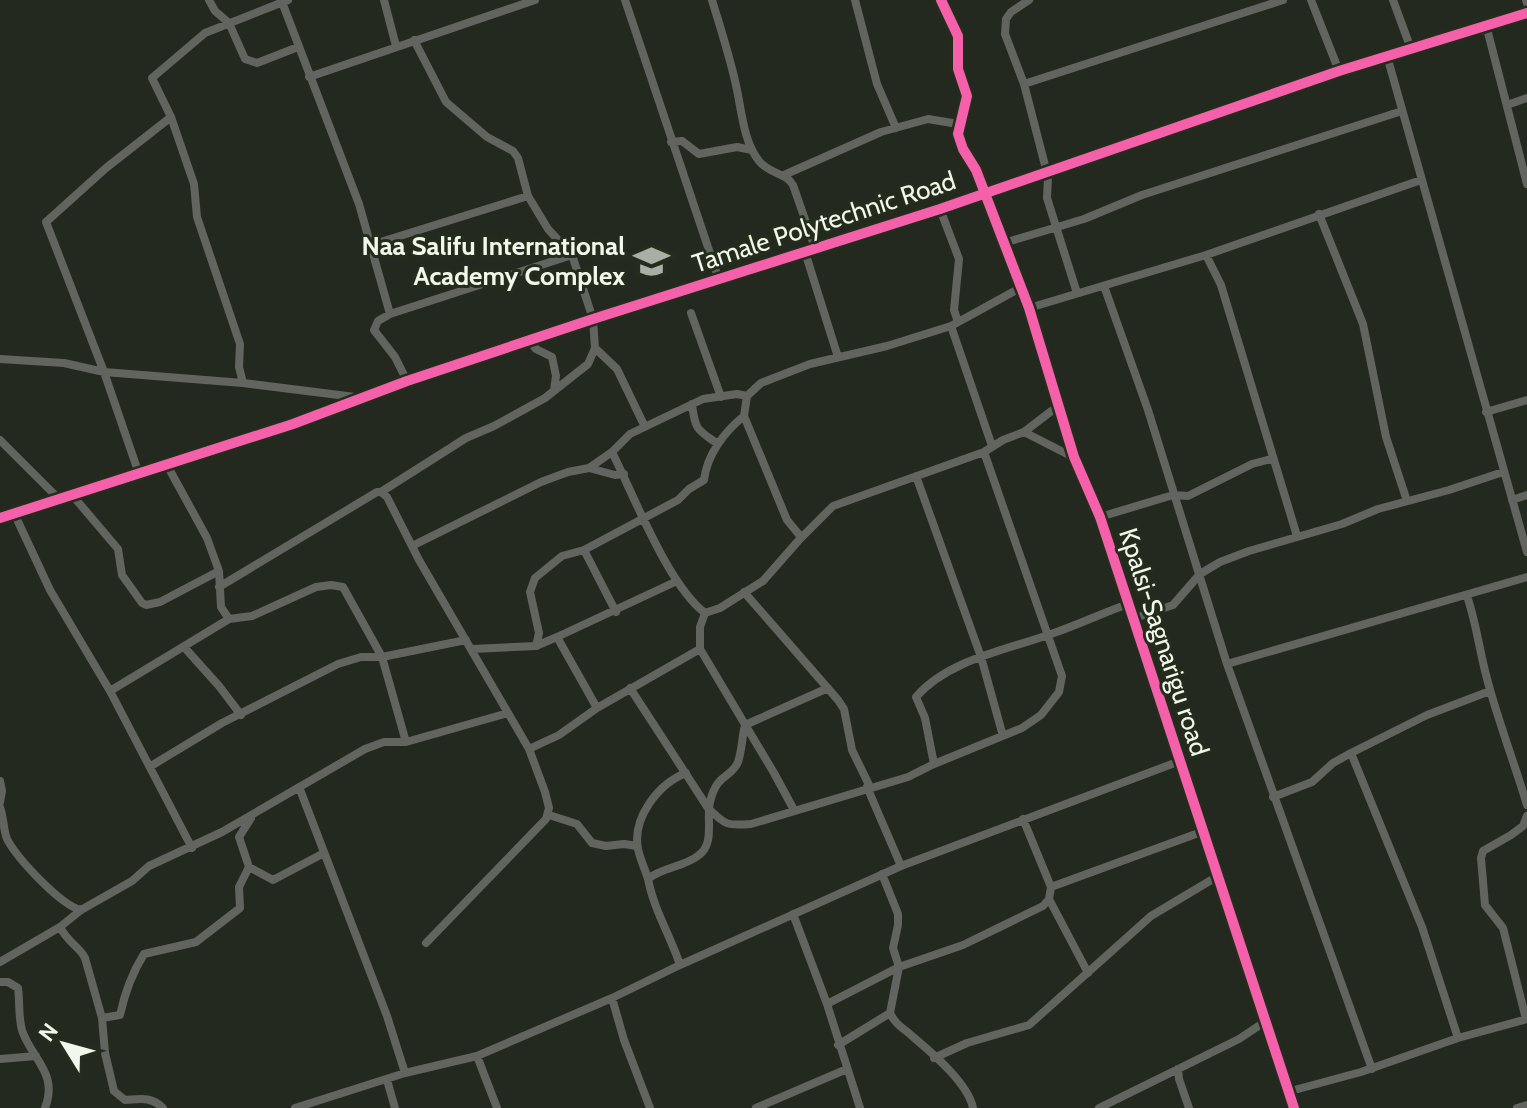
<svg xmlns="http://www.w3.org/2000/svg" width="1527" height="1108" viewBox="0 0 1527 1108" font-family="Cabin,sans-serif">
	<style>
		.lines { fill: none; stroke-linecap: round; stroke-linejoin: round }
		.minor { stroke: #62655f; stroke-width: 8 }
		.cycleway-casing { stroke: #242d1c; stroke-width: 15 }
		.cycleway { stroke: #f560ab; stroke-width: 10 }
		.labels { text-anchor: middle; stroke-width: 6; stroke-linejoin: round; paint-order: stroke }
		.street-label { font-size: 26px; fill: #f1f7ec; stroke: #242d1c }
		.poi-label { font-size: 26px; font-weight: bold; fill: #f1f7ec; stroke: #242d1c; text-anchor: end }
	</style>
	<rect width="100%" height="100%" fill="#242920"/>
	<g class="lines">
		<!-- minor -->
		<path class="minor" d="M209,0L215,11L229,23L245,59L257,63L298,47
			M384,0L396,46
			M625,0L719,280
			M712,0C721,30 731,60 737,90C742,114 744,142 759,161C769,174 785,172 793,185L815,248
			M855,0L877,84L896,128
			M941,0L958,36V69L967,96L958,134L963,149L976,170L1029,308L1074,457L1100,517L1294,1108
			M1029,0L1011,12L1006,19L1005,34L1024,84L1048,177L1047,198L1077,293
			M1311,0L1339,71
			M1393,0L1411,49
			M1526,0L1527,3
			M282,2L359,204L390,314
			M1486,25L1527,184
			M1387,56L1527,552
			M309,77L535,0
			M1024,84L1283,0
			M1507,105L1527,98
			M671,142L682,141L699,154L737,147L752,150
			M784,175L881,132L928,119L958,124
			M940,209L959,259L954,310L958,322
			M1319,214L1363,324L1386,437L1407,501
			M1004,243L1084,219L1142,195L1402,111
			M371,245L528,196
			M805,252L838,357
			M1206,255L1221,285L1297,536
			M1104,286L1148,410L1227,664L1372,1069
			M1029,308L1206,255L1421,180
			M691,313L721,397
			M951,326L992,446
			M530,341L536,349L552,357L556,376L554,390
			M595,348L617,369L645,427
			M0,359L64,363L104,372L243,383L363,398
			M407,381L395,357L374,330L378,321L390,314L572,255
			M243,383L239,367L240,344L197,217L194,184L171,117L152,78L205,33L288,0
			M692,404C695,431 698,430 718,444
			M1486,412L1527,400
			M1024,432L1073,457
			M0,440L59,499
			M612,452C634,496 668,585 705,613L700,627V649L774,773L794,810
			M167,465L207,538L219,571L221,607L229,619
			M589,468L612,452L630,434L703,399L737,394L747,396
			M139,474L104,372L46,222L106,168L171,117
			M916,476L981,657L1003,736
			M381,492L466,438L494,426L545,398L588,364L595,348L593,319L572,255L548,229L528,196L518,158L513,151L487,137L446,102L414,40
			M73,496L118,549L122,575L142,603L146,605L160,602L219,571
			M1512,500L1527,495
			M14,513L50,590L110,691L192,848
			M1100,517L1173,495L1188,496L1252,464L1271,459
			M0,518L293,424L407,381L593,319L940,209L1339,71L1527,13
			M801,537L787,520L744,416L747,396L761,383L810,364L887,346L951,326L1020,288
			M412,546L541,482L568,472L589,468L615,475L624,474
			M584,550L616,612
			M219,587L377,492H381L387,497L419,560L529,749L545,792L549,808L546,819L426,943
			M744,592L838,700L844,709L852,750L870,787
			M1467,596C1477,625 1480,656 1489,686C1500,726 1515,765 1527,805
			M705,613L720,608L763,581L799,540L833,506L984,452L1003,440L1024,432L1058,406
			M1132,619L1173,605L1200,574L1220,562L1249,551L1342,524L1378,509L1449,490L1503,472
			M557,637L677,581
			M536,646L539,633L530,592L535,578L562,556L584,550L678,500L689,489L704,480C707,455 724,432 744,416
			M184,647L219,686L241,715
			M472,649L536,646L557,637L597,708
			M1227,664L1527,577
			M630,688L708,808C725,825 727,826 751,824L908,777L934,764L1022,728L1041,715L1059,692L1062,676L984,452
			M110,691L229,619L252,616L316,587L331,585L343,587L382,657L406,742
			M529,749L559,735L597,708L700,649
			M934,764L925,718L916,697C947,661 1002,651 1045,636C1073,627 1100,614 1128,604
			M151,766L222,723L338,664L361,657H382L466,640
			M0,781L2,791L0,802
			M299,787L387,1016L405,1073
			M867,787L901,866
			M1273,797L1312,782L1333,763L1351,753
			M0,807C4,818 3,829 7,839C17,858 60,905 81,910
			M549,815L577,824L592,843L606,846L624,844L637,846
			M249,867L273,880L324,853
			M882,874L898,914V925L893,948L899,967L890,1013C895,1024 903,1028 912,1036C932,1053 968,1083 973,1108
			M648,879C645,869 640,859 638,849C632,818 658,784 686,773
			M1051,887L1204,831
			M1049,899L1088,973
			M793,914L827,1004L860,1108
			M60,927C68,943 80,947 85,958L102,1018L105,1053L114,1091L125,1100C140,1099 151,1096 163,1108
			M0,962L60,927L81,910L132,881L149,866L222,832L365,749L384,742H406L508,713
			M680,965C670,935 654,910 648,879C662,867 685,867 699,855C715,843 706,819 710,802C717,772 731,779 738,762C742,751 742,736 745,725L828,688
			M0,982H8L18,988C20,1002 18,1021 23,1033C34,1061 58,1074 45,1108
			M612,998L624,1040L650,1108
			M827,1004L899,967L963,945L1043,906L1049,899L1051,887L1023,819
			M102,1018L120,1015C125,992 132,973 144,954L196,942L240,908L239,887L249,867L239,837L251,818
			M1526,1019L1503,928L1485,905L1481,858L1483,851L1511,835L1523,826L1527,816
			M1458,1038L1422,927L1351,753L1427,715L1490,691
			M838,1045L890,1013
			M477,1056L497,1108
			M934,1058L967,1043L1029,1025L1151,916L1218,876
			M0,1059L36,1056
			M1178,1069L1179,1079L1189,1108
			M387,1080L395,1108
			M1287,1092L1361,1072L1458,1038L1527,1019
			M295,1108L405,1073L477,1056L612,998L680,965L901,866L1180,761
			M756,1108L847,1069
			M1099,1108L1239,1039L1266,1021
			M1517,1108L1527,1105"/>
		<defs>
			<path id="cycleway" d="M941,0L958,36V69L967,96L958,134L963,149L976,170L1029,308L1074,457L1100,517L1294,1108
				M0,518L293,424L407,381L593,319L940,209L1339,71L1527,13"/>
		</defs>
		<!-- cycleway casing -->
		<use href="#cycleway" class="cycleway-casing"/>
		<!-- cycleway -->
		<use href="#cycleway" class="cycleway"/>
	</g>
	<!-- icons -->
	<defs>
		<symbol id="school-bare" viewBox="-9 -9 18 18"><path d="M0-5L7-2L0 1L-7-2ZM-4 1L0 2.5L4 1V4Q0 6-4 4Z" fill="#a9afa5" stroke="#242d1c" stroke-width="2.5" paint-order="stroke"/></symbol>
	</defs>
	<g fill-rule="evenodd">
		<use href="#school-bare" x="626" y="236" width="51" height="51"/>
	</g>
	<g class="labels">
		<!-- street labels -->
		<g class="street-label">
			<text transform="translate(824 222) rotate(-18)" y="9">Tamale Polytechnic Road</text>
			<text transform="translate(1164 642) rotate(72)" y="9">Kpalsi-Sagnarigu road</text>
		</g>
		<!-- poi labels -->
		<g class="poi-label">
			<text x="625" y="255">Naa Salifu International<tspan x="625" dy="30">Academy Complex</tspan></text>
		</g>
	</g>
	<!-- north arrow -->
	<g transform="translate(64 1044) rotate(307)" stroke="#242d1c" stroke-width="6" paint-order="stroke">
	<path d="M0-6L14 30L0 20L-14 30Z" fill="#f1f7ec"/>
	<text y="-12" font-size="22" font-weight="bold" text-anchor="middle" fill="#f1f7ec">N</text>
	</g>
</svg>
